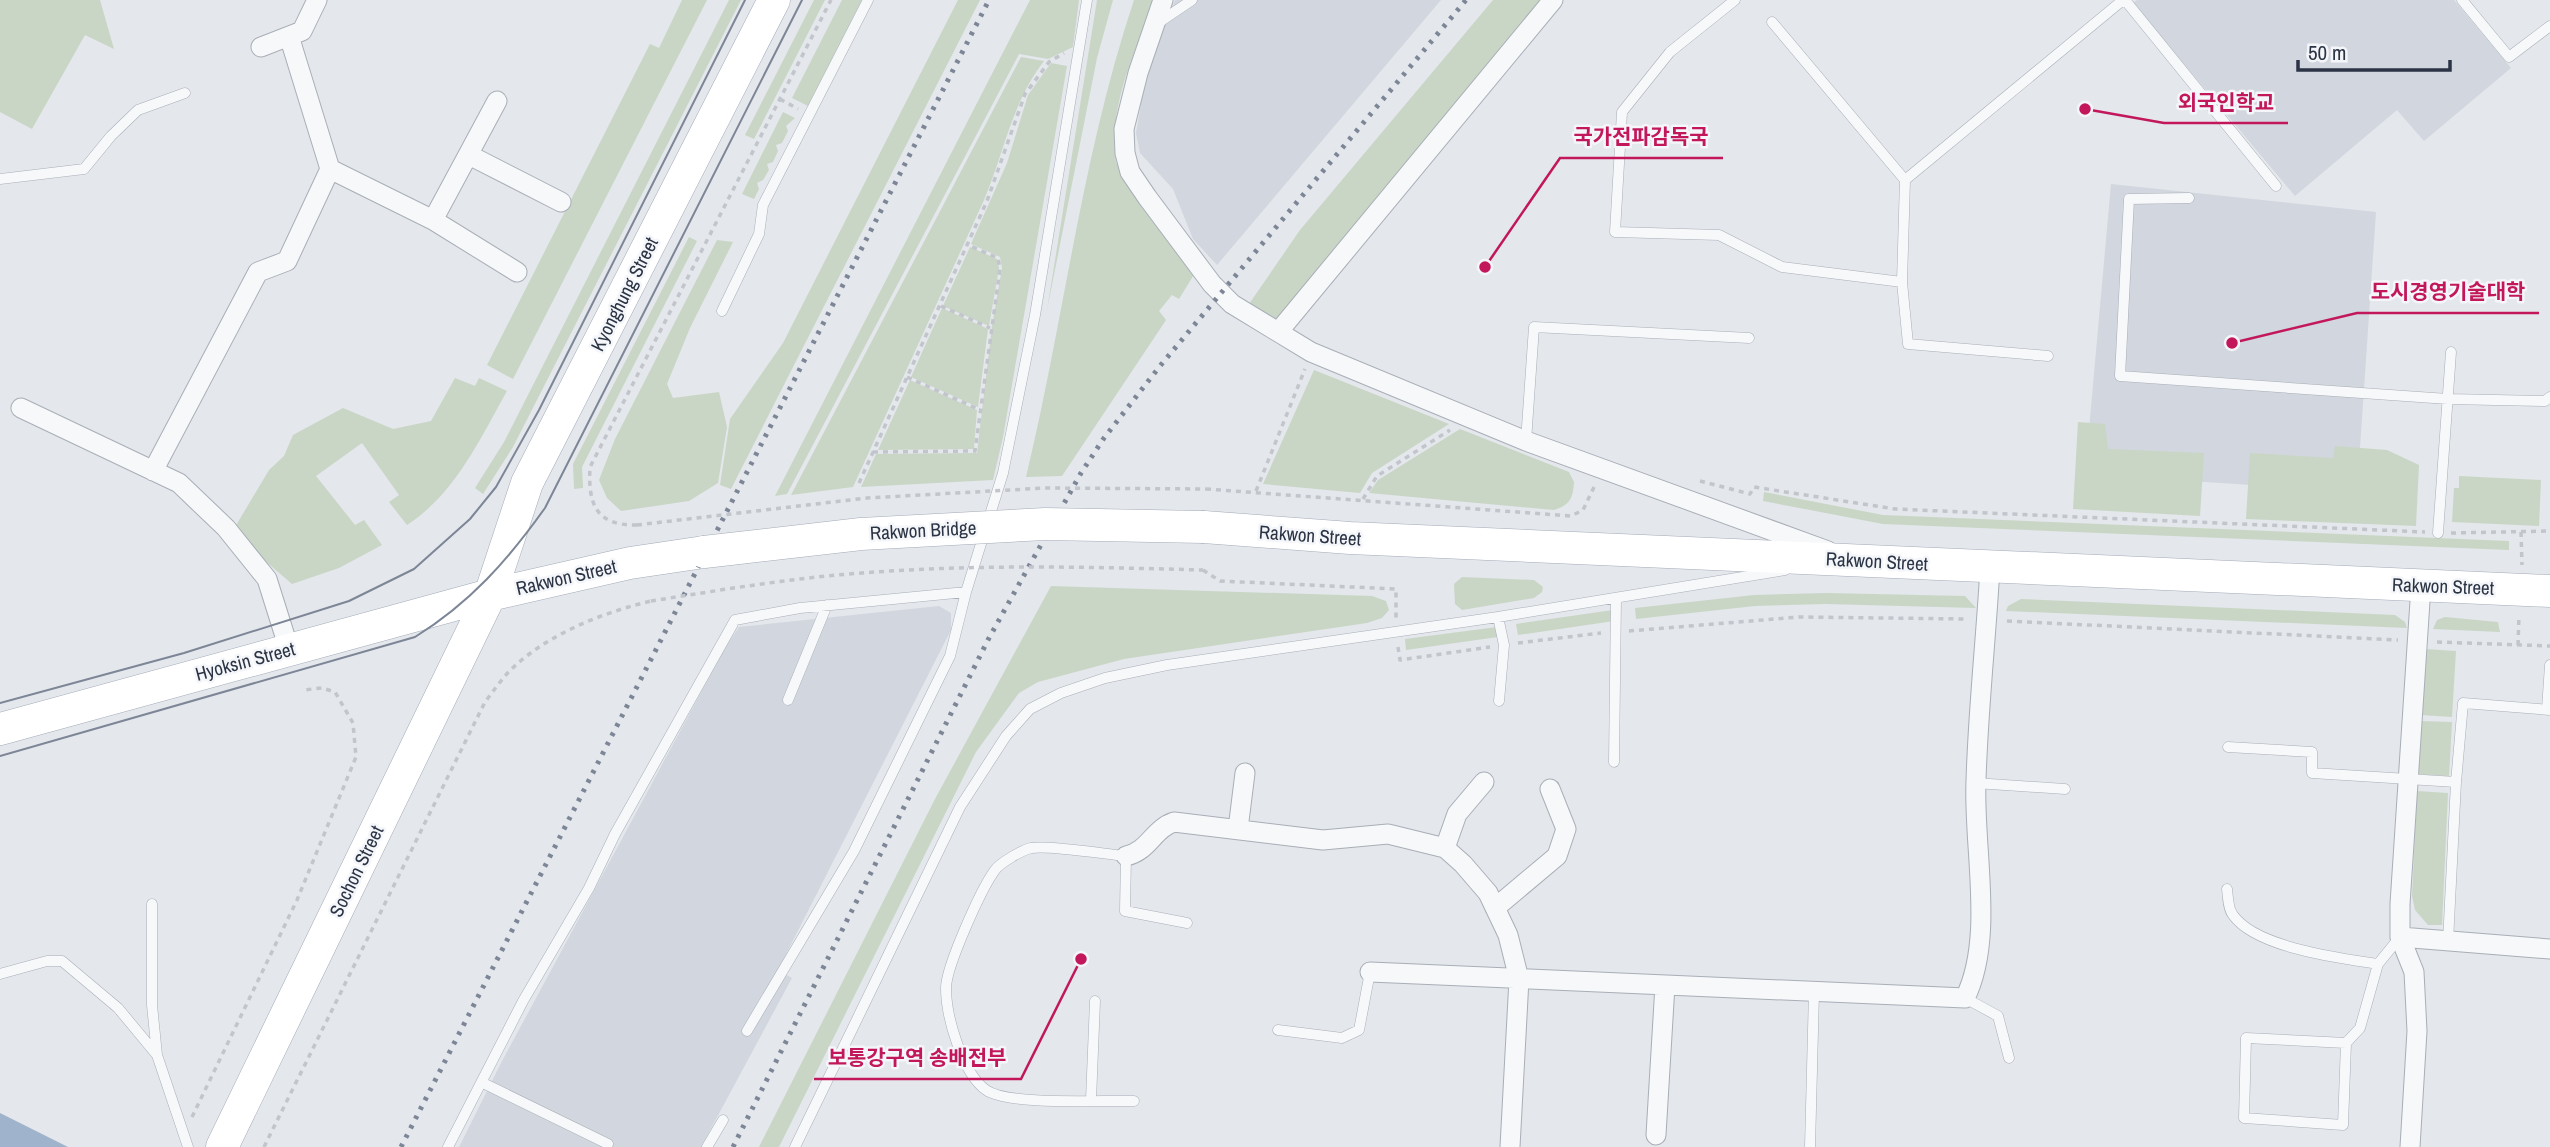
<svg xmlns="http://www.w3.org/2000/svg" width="2550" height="1147" viewBox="0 0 2550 1147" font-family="'Archivo Narrow','Noto Sans KR',sans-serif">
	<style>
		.built { fill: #d2d6de }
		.green { fill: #c9d6c5 }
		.water { fill: #9fb4cc }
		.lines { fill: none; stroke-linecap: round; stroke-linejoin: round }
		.lane-casing { stroke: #a9aeb7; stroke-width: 11 }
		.street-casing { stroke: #a9aeb7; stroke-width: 21 }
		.primary-casing { stroke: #a3abb8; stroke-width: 33 }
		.path { stroke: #c2c5cb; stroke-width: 3.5; stroke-dasharray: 5 5; stroke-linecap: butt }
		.lane { stroke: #f7f8fa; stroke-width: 10 }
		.street { stroke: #f7f8fa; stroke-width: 19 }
		.primary { stroke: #fff; stroke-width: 32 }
		.tram { stroke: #7d8696; stroke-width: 2 }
		.rail { stroke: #7d8696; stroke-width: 5; stroke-dasharray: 3.5 7; stroke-linecap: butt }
		.primary-bridge-casing { stroke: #a3abb8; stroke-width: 33; stroke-linecap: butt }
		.path-bridge { stroke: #c2c5cb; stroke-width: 3.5; stroke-dasharray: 5 5; stroke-linecap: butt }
		.primary-bridge { stroke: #fff; stroke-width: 32 }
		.labels { text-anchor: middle; stroke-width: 5; stroke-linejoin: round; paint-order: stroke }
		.street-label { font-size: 19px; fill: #2b3445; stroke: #f4f6f9 }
		.leader { fill: none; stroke: #c2185b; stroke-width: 2.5 }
		.callout-dot { fill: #c2185b; stroke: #f4f6f9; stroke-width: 2.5 }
		.callout-label { font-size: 21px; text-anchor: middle; font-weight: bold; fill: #c2185b; stroke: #f4f6f9; stroke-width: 5; stroke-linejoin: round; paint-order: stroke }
	</style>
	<rect width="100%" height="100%" fill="#e4e7ec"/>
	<!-- built -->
	<path class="built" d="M1175,0H1441L1217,265L1193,239L1173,189L1140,153L1136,133L1146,75Z
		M2137,0H2454L2511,68L2424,141L2397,110L2295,196L2133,3Z
		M2111,184L2376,212L2357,492L2085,474Z
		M939,606L951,613V630L778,970L792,978L701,1147H459L501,1063L725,648L739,627Z"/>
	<!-- green -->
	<path class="green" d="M0,0H100L114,49L85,35L32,129L0,112Z
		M682,0H707L513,379L487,365L650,44L659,48Z
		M729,0H741L513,447L483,494L475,488L504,442Z
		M814,0H825L754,139L745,135Z
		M842,0H862L808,106L792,98Z
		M958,0H980L731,489L720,485L730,419L783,343Z
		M1030,0H1079L1073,47L1048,59L1019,54L787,494L775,496Z
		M1097,0H1113L1097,58L1047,310Z
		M1134,0H1154C1135,52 1108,106 1116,162L1195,273L1179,299L1172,295L1159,311L1166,320L1062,476L1026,477C1064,319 1082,155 1134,0Z
		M1493,0H1544L1277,320L1249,304L1300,230Z
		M1021,57L1044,61C1012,102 1004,153 984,200L853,487L791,495Z
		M1051,63L1067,66L1003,437L993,480L861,487L876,454L977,453L992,326L1002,268L1000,257L971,244L1007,163L1028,95Z
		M783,112L795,118L786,126L788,131L782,143L776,145L778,151L773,162L767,164L769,170L763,180L757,183L759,189L754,199L742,194Z
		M689,237L697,241L582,467L583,488L574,489L573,464Z
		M717,240L733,242L690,328L667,384L673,398L719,392L727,427L718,483L689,501L621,511L607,498L599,480L615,439Z
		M970,247L997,259L999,268L989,326L943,306Z
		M942,308L988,329L978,407L911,377Z
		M1314,370L1449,424L1372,473L1360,493L1263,484Z
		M455,378L475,386L479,378L507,391C480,439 455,494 407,525L389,502L399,495L362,443L316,476L355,525L364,520L382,545L339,568L292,584L256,553L235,527L269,470L284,456L293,435L343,408L393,429L431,421Z
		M910,380L977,410L974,449L878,450Z
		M2078,422L2105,424L2108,449L2204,453L2200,516L2073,509Z
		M1460,429L1569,472L1574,482C1573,498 1570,505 1554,510L1369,493L1378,480Z
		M2335,446L2387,450L2419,465L2416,526L2246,519L2250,453L2333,458Z
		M2459,476L2541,480L2539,526L2452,522L2454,488H2459Z
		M1764,492L1883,515L2509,541V550L1883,524L1763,501Z
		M1462,577L1534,580L1543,587L1542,592L1534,598L1462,610L1455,604L1454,584Z
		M1051,586L1372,596L1386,601L1389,610L1382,618L1367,623L1124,659L1038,682L1019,693L976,752L779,1147H759L935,799Z
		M1826,593L1965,596L1976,608L1826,604L1755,606L1636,619L1635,608L1754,595Z
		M2021,599L2395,615L2405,622L2407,628L2006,611L2008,606Z
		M1613,610L1614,621L1518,635L1516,624Z
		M2445,617L2498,622L2500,632L2433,629L2437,620Z
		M1497,627L1498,637L1406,650L1405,639Z
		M2425,649L2456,651L2452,717L2421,715Z
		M2421,721L2452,722L2449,776L2418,774Z
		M2417,791L2448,793L2442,925H2428L2415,910L2412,896Z"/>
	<!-- water -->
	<path class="water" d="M0,1113L68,1147H0Z"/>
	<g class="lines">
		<defs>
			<path id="lane" d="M1735,0L1670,52L1622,112L1615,232L1719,235L1782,267L1902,282
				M2125,0L2276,186
				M2462,0L2509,57L2550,26
				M1772,22L1905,180
				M1158,23L1192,0
				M0,179L84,169L111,136L138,110L185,93
				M2189,198L2129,199L2120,376L2448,399L2545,401L2550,397
				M722,311L759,234L763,205L868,0
				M2048,356L1908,344L1902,282L1905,180L2123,0
				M1526,441L1534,327L1749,338
				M2438,533L2451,352
				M1498,617L1504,645L1499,701
				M788,700L827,605
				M2547,709L2550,665
				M2228,747L2312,752V773L2456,782L2463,703L2550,710
				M1614,762L1616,598
				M1975,783L2065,789
				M2227,889C2228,897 2228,909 2233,915C2256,948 2340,958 2378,964L2400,937
				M152,904V1005L157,1055
				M2448,942L2456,782
				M0,974L47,961H62L118,1008L157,1055L188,1147
				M1965,998L1998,1016L2009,1058
				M1278,1030L1342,1038L1359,1030L1370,972
				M747,1031L854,851L950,656L966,592
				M2346,1043L2246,1038L2244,1118L2343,1125L2346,1043L2360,1028L2378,964
				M483,1083L608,1144
				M1091,1100L1095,1001
				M1134,1101C1101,1100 1009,1106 986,1090C962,1073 946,1016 946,988C946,967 981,889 995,870C1000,863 1022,850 1031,848C1050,845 1104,854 1126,856L1125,911L1187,923
				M448,1147L523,1001L589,888L615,834L735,620L800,608L966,592L1003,473L1035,315L1087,0
				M707,1147L723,1120
				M795,1147L960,807L1006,736L1030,709L1061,693L1105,678L1167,665L1498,617L1785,570
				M1810,1147L1814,992"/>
			<path id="street" d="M1163,0L1138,73L1124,129L1125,153L1130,172L1147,197L1212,284L1232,304L1311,352L1526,441L1828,551
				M289,36L330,169
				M261,47L302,31L317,0
				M469,155L561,202
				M433,220L517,272
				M1279,331L1553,0
				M21,408L179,483L226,528L267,579L289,649
				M153,471L258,272L287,261L330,169L433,220L497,101
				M1238,829L1245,773
				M1445,848L1457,814L1484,782
				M1126,856C1149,851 1153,829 1174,822L1323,840L1388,834L1445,848L1463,864L1488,893L1508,935L1519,979L1510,1147
				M1495,908L1557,856L1566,829L1550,789
				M2400,937L2550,949
				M1370,972L1965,998C1995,938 1973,847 1976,781C1978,710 1986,639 1990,568
				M1656,1135L1665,985
				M2410,1147L2417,1031L2414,972L2400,937V904L2421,586"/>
			<path id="primary" d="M1204,527L1350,538L2550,591
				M0,729L490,595L630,563L704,552
				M222,1147L490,595L527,483L774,0"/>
		</defs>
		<!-- lane casing -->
		<use href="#lane" class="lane-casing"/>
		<!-- street casing -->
		<use href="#street" class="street-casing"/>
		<!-- primary casing -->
		<use href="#primary" class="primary-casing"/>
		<!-- path -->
		<path class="path" d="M780,99L798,109
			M941,306L990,328
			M907,377L978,409
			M873,452L975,451L1000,269L998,258L968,245
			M1700,481L1750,494L1754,487L1895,509L2425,532
			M859,483L987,201L1025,94L1049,62L1064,53
			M1206,489L1571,516L1583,510L1595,485
			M1256,491L1305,369
			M1363,499L1377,476L1450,430
			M637,525C595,526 588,503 590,467L831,0
			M2521,532L2522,565
			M2451,533L2550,531
			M1203,570L1220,581L1396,589V618
			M2007,621L2398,640
			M1629,631L1799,617L1968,619
			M2437,642L2550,646
			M1518,643L1601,633
			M2518,645L2519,615
			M1398,647L1400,660L1490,647
			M192,1117L297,900L356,757L353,723L335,692L322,688L303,690
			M264,1147L485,702C495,689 504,675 517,664C553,632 605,612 651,601"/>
		<!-- lane -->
		<use href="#lane" class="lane"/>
		<!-- street -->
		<use href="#street" class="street"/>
		<!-- primary -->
		<use href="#primary" class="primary"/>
		<!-- tram -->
		<path class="tram" d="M0,703L184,653L349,601L414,569L470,519L496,487L539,410L745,0
			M0,756L415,637C470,603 508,560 545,508L802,0"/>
		<!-- rail -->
		<path class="rail" d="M401,1147L989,0
			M733,1147L989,638L1081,473L1104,438L1160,366L1466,0"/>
		<defs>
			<path id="primary-bridge" d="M704,552L861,534L1045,524L1204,527"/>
		</defs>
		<!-- primary-bridge casing -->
		<use href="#primary-bridge" class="primary-bridge-casing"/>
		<!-- path-bridge -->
		<path class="path-bridge" d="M637,525L867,498L1045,488L1206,489
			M651,601C721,590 791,578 862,573C975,564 1089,567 1203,570"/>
		<!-- primary-bridge -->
		<use href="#primary-bridge" class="primary-bridge"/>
	</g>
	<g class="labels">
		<!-- street labels -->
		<g class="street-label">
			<text transform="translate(624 294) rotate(-63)" y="7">Kyonghung Street</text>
			<text transform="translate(923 530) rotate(-3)" y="7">Rakwon Bridge</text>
			<text transform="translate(1310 535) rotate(4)" y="7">Rakwon Street</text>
			<text transform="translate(1877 561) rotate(3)" y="7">Rakwon Street</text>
			<text transform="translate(566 577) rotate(-13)" y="7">Rakwon Street</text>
			<text transform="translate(2443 586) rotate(2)" y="7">Rakwon Street</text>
			<text transform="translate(245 661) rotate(-15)" y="7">Hyoksin Street</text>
			<text transform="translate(356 871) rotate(-64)" y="7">Sochon Street</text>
		</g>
	</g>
	<!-- callouts -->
	<path class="leader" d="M2085 109L2164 123H2288M1485 267L1560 158H1723M2232 343L2357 313H2539M1081 959L1021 1079H814"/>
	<g class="callout-dot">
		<circle cx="2085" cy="109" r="7"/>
		<circle cx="1485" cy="267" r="7"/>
		<circle cx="2232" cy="343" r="7"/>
		<circle cx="1081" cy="959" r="7"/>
	</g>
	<g class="callout-label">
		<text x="2226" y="110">외국인학교</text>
		<text x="1641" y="144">국가전파감독국</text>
		<text x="2448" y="299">도시경영기술대학</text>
		<text x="917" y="1065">보통강구역 송배전부</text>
	</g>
	<!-- scale -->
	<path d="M2298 60v10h152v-10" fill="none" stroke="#2b3445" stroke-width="3.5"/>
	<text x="2308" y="60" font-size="21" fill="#2b3445" stroke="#f4f6f9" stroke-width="5" paint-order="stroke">50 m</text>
</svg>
